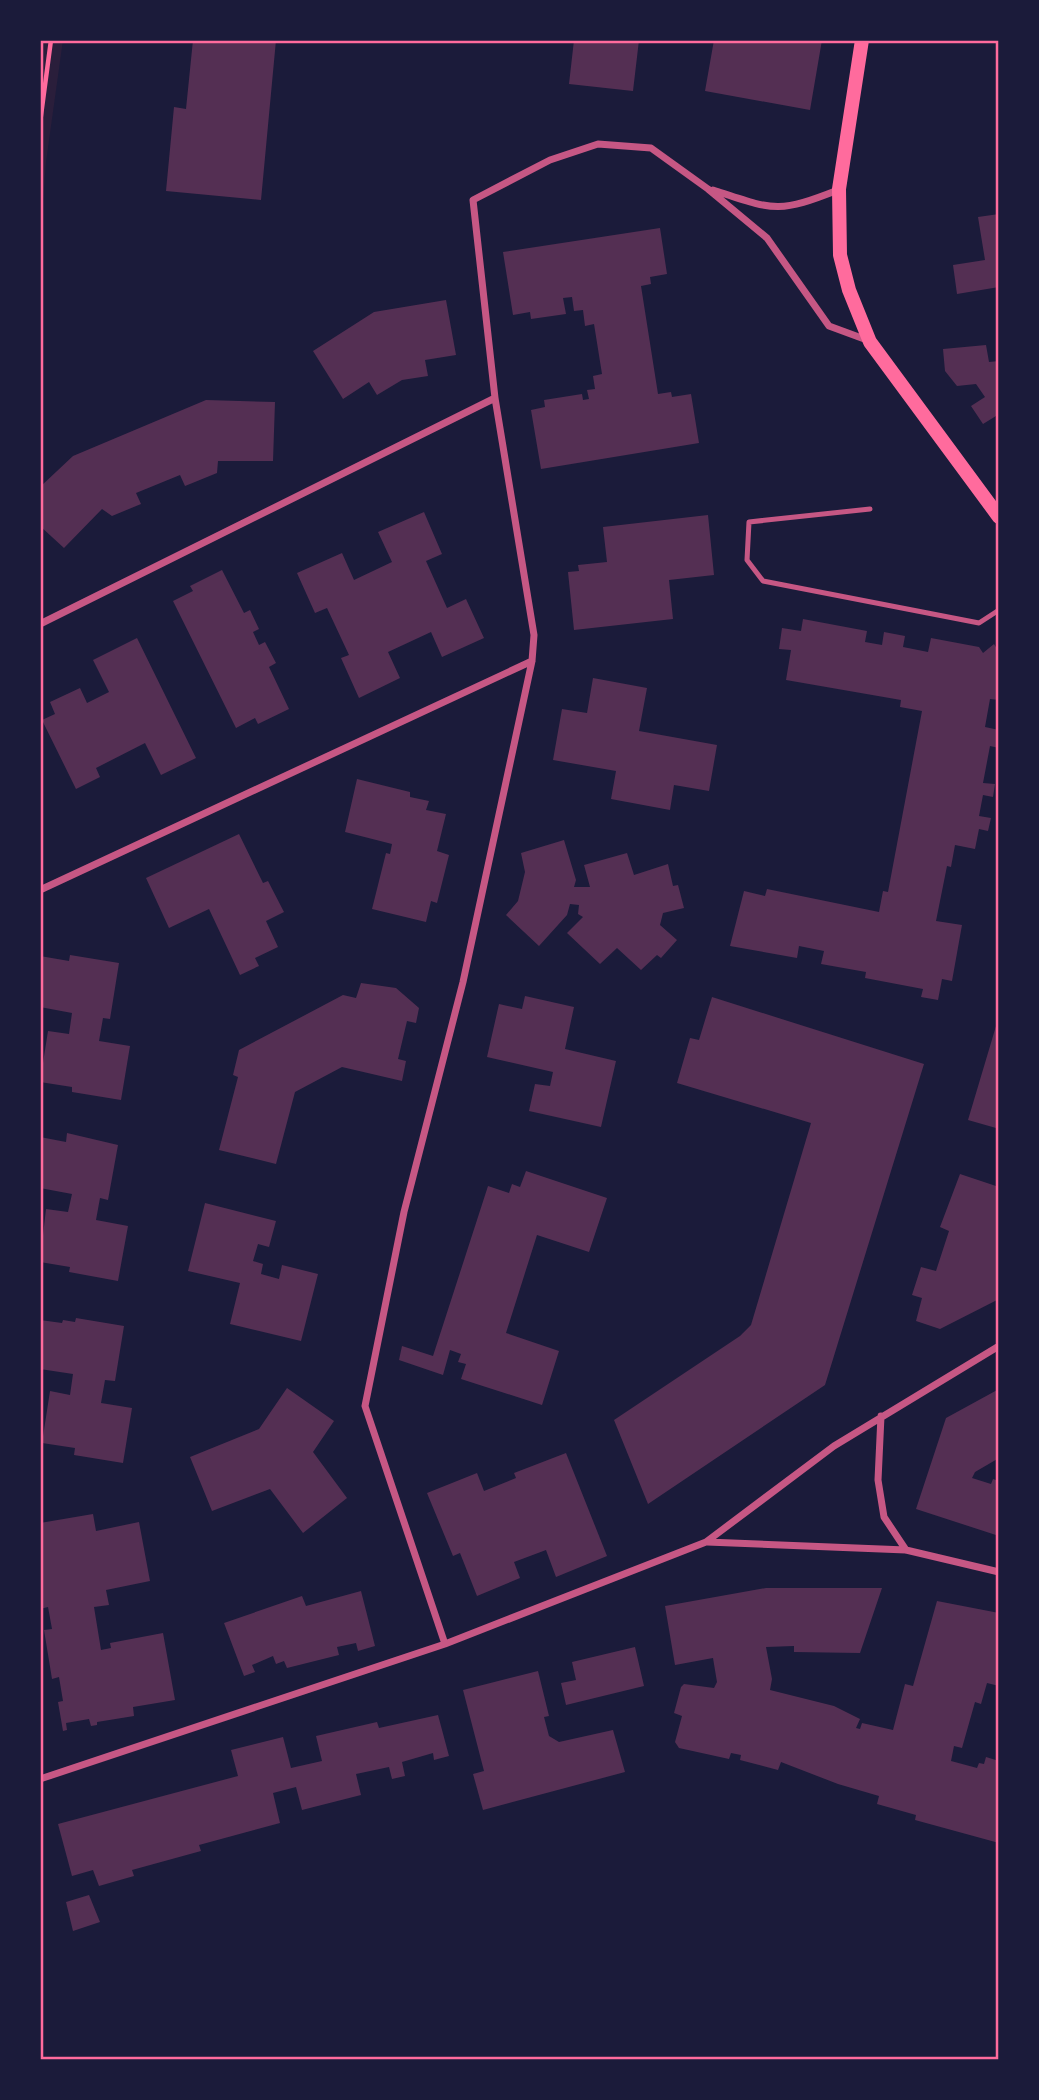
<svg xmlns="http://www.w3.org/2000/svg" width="1039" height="2100" viewBox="0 0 1039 2100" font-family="Inter,sans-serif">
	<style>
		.green { fill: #2a1e3b }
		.building { fill: #542f53 }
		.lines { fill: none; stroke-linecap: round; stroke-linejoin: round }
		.path { stroke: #ff6b9d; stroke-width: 4.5 }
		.service { stroke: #c65784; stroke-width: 5 }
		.minor { stroke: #c65784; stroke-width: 7 }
		.secondary { stroke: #ff6b9d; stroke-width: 14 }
		.neatline { fill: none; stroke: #ff6b9d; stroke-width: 2.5 }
	</style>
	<rect width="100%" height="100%" fill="#1b1b3a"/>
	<!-- green -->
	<path class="green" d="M40,40H63L46,162L40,241Z"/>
	<!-- building -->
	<path class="building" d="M193,40H276L261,200L166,191L174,107L186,109Z
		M574,40H639L633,91L569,84Z
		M714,40H822L810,110L705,91Z
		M999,214V287L957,294L953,265L985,260L978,217Z
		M660,228L667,274L650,277L651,284L641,286L658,394L671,392L672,397L691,394L699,443L541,469L531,410L545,407L544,400L582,394L583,400L589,399L587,390L595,389L593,376L602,374L594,324L585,326L583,310L574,311L572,297L563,298L566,314L531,319L530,312L513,315L503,252Z
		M446,300L456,355L425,360L428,376L402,380L377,395L369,382L343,399L313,351L374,312Z
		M986,345L989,362L999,361V420L996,416L983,424L971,406L985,397L976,384L957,386L945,371L943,349Z
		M206,400L275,402L273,461H218L217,473L185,486L180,475L136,493L141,504L112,516L102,509L64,548L40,526V487L73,456Z
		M424,512L442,554L426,561L447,608L466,599L484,638L442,657L431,632L388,652L400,678L359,698L341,658L349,655L327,608L315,613L297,573L342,553L354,580L392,562L378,532Z
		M708,515L714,575L669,580L673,619L574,630L568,572L579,571L578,565L607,562L603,527Z
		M222,570L244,613L250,610L259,629L253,632L259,645L265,642L276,663L269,667L289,709L258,724L255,718L236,728L173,601L193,591L190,586Z
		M803,619L867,631L865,642L882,645L884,632L905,636L903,647L928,652L931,638L979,647L983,653L994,644L999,652V700L990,699L985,727L999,730V748L990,746L983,783L995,784L993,797L983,795L979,816L991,818L988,831L979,829L975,849L955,845L951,867L947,866L936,921L962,925L952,981L942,979L938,1000L921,997L923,989L865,978L866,972L821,964L824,951L799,946L797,958L730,946L744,891L765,896L767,889L879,912L883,891L888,892L922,711L900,707L901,700L786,680L791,650L779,649L782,628L801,631Z
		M137,638L196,758L161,775L145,743L96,768L100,777L76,789L42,720L55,714L50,702L80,688L87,703L109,692L93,660Z
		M593,678L647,688L639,731L717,745L709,791L674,785L670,810L611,799L616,771L553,760L562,709L587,713Z
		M357,779L410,792V797L429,801L426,810L446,814L437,851L449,855L437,903L431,901L426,922L372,909L386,853L390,854L392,844L345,832Z
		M239,834L263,883L268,881L284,912L266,921L278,947L255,958L259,966L240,975L209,909L169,928L146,878Z
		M564,840L576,880L574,887H590L584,865L627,853L634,875L668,864L673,886L678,885L684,908L663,913L660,925L677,940L661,958L657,955L641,970L617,948L600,964L567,933L583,917L578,914L579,905L570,904L567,915L539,946L506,915L518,901L525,872L521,853Z
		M70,955L119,963L110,1019L103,1018L99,1041L130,1046L121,1100L72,1092V1087L40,1082L48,1031L69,1034L72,1013L40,1007V956L69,961Z
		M361,983L396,988L419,1008L416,1023L407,1021L398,1059L406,1061L402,1081L342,1067L295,1092L276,1164L219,1150L238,1077L233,1075L239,1050L343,995L356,998Z
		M525,996L574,1007L565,1049L616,1061L601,1127L529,1111L535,1084L550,1086L553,1072L487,1057L499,1004L522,1009Z
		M712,997L924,1064L825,1385L648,1504L614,1420L740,1336L751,1325L811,1123L677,1083L690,1038L699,1040Z
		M999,1016V1123L996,1128L968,1120Z
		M67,1133L118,1145L108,1200L100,1198L96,1220L128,1226L118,1281L69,1272L70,1267L40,1262L46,1209L68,1212L72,1194L40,1188V1137L66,1142Z
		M526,1171L607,1198L589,1252L537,1235L506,1333L559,1351L542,1405L461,1379L466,1364L458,1362L461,1354L450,1350L443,1375L399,1360L402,1346L433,1356L488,1186L509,1193L512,1184L520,1187Z
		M960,1174L999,1187V1299L940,1329L916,1321L922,1298L912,1295L921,1267L936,1271L949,1231L940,1227Z
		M205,1203L276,1221L269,1247L258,1244L253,1261L263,1264L261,1274L279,1279L282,1265L318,1274L301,1341L230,1324L240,1283L188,1271Z
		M76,1318L124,1326L115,1381L105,1380L101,1403L132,1408L123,1463L74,1455L75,1448L42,1443L50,1391L70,1395L73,1374L40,1369V1320L62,1323L63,1320L75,1322Z
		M287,1388L334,1421L313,1452L347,1498L303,1533L270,1489L212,1511L190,1457L259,1429Z
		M999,1389V1458L975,1472L972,1478L991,1484L993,1479L999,1481V1536L916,1509L946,1418Z
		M566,1453L607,1556L556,1577L546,1550L514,1562L520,1578L477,1596L460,1553L453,1556L427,1493L477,1473L484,1491L516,1478L514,1473Z
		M93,1514L96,1531L139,1522L150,1581L106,1590L109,1605L94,1607L101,1650L111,1648L110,1643L163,1633L175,1700L133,1707L134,1716L97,1722V1725L91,1726L89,1719L66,1723L67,1730L63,1731L58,1702L63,1701L59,1677L52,1679L44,1630L52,1629L48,1607L40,1609V1523Z
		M766,1588H882L860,1653L794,1652V1646L766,1647L772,1679L770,1690L834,1706L860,1719L856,1728L860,1729L862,1723L893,1730L905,1684L913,1686L937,1601L999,1613V1686L987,1683L981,1704L975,1702L962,1748L954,1746L951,1761L977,1768L979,1763L984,1764L986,1757L999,1761V1843L915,1820L916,1815L877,1804L879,1796L838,1784L781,1762L778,1770L740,1760L741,1755L731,1753L729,1759L679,1748L675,1742L682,1716L674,1713L681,1687L684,1684L714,1688L717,1682L713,1658L675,1665L665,1606Z
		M361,1591L375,1646L358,1651L356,1643L337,1647L339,1655L287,1668L284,1661L276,1664L273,1656L252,1665L255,1672L244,1676L224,1623L302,1596L306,1606Z
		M635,1647L644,1686L566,1705L561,1683L576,1680L572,1662Z
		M538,1671L549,1716L544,1717L549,1736L559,1742L613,1730L625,1772L483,1810L473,1774L484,1771L463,1690Z
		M438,1715L449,1756L434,1760L433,1753L402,1762L405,1776L392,1779L389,1767L356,1774L361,1795L302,1810L296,1787L273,1793L280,1823L199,1845L201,1851L132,1870L134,1876L99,1886L93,1870L72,1876L58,1824L238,1776L231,1750L283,1737L291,1768L322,1761L316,1736L377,1722L379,1728Z
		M89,1895L100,1922L73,1931L66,1902Z"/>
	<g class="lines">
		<!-- path -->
		<path class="path" d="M40,123L51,40"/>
		<!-- service -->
		<path class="service" d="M870,509L749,522L747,560L763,581L979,623L999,610"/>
		<!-- minor -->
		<path class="minor" d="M713,190C774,210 777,214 838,190
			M40,624L495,398
			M40,890L532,661
			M881,1416L878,1480L884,1517L906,1550
			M707,1542L906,1550L999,1572
			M445,1644L365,1406L404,1212L463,982L532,661L534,635L495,398L473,200L550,160L598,144L651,148L708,189L767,238L829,326L867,340
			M40,1779L445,1644L706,1542L834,1446L999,1346"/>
		<!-- secondary -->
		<path class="secondary" d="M862,40L839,189L840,255L849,290L870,342L999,517"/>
	</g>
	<!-- border -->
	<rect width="1039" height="2100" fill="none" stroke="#1b1b3a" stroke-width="84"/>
	<rect x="42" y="42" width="955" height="2016" class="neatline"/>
</svg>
